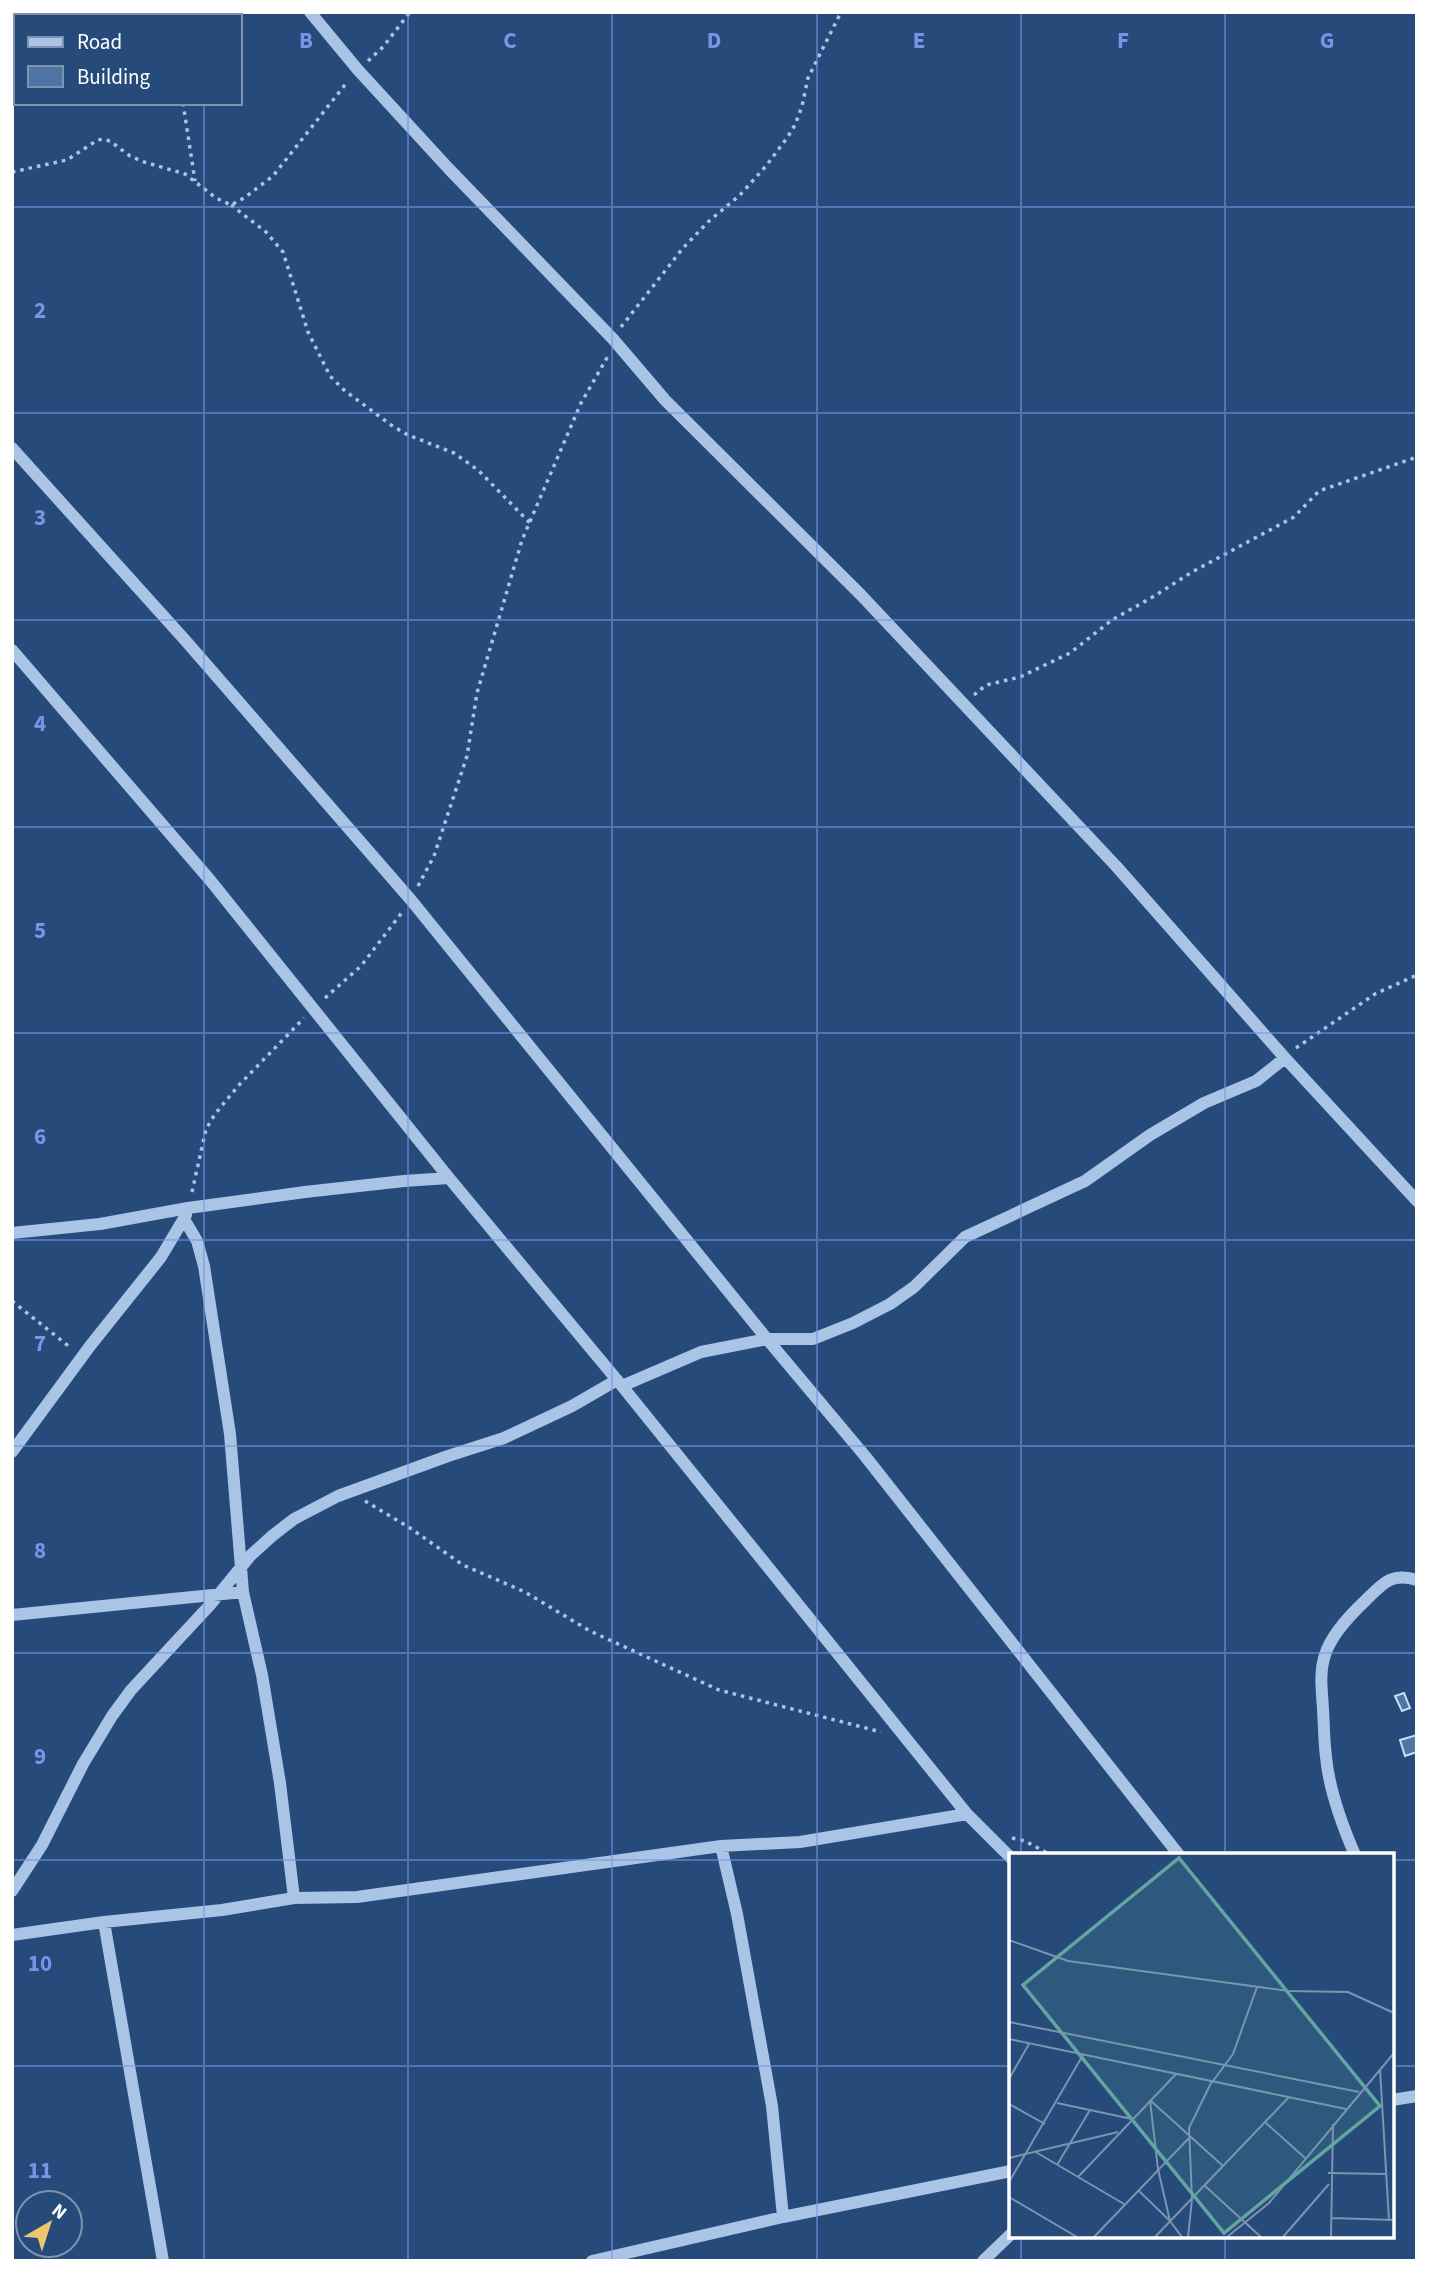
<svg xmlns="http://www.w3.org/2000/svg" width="1429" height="2273" viewBox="0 0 1429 2273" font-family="'Source Sans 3',sans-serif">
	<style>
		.building { fill: #4e75a3; stroke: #cbdef3; stroke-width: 2 }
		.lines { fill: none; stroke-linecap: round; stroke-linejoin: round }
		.path { stroke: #a9c4e4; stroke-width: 3.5; stroke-dasharray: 3.5 5; stroke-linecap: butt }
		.minor { stroke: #a9c4e4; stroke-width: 12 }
		.grid { fill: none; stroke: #7795e8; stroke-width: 2; stroke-opacity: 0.55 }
		.inset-road { fill: none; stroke: #7d93af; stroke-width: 2 }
		.view { fill: #63a6a1; fill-opacity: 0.15; stroke: #63a6a1; stroke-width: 3.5 }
		.inset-edge { fill: none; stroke: #fff; stroke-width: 3.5 }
		.grid-label { font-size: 23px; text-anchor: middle; font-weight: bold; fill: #7795e8; stroke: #264b7a; stroke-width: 5; stroke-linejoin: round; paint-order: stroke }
	</style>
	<rect width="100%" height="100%" fill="#264b7a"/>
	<!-- building -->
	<path class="building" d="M1404,1693L1410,1708L1402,1711L1395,1696Z
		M1417,1735V1752L1405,1756L1400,1740Z"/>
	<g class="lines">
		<!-- path -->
		<path class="path" d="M168,12V16
			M368,61L383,47L410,12
			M183,103L195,181
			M12,172L67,160L96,141L102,139L110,141L130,156L144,162L185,174L216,198L231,205L244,198L273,176L348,81
			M231,205L266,232L283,252L308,332L330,376L344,390L391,425L408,435L454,453L478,470L530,523
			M621,327L683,248L709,221L740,195L766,166L787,138L795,125L802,106L808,78L841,12
			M974,695L986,685L1020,677L1070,653L1112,620L1156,595L1192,572L1294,517L1319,491L1417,457
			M418,886L434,856L467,756L477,693L522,540L581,403L608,356
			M325,998L361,966L403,911
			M1296,1048L1375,994L1417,975
			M192,1192L206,1129L215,1114L239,1085L304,1018
			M12,1301L71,1348
			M365,1501L410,1528L463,1565L525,1592L590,1631L719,1690L881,1732
			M1012,1838L1025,1841L1051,1855"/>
		<!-- minor -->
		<path class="minor" d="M310,12L358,70L449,169L613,339L665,400L861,595L1116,866L1285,1058L1417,1201
			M12,448L185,640L411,900L767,1339L865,1456L1179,1855
			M12,650L210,880L449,1178L622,1386L967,1814L1011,1858
			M184,1219L197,1241L204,1266L230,1434L243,1592L262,1675L280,1783L294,1898
			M12,1233L100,1224L188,1208L305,1192L404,1181L449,1178
			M622,1386L701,1352L767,1339H813L853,1323L890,1304L914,1287L965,1237L1085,1181L1150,1135L1204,1103L1256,1081L1285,1058
			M12,1452L90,1346L161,1257L186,1215
			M12,1615L243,1592
			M721,1846L737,1914L772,2106L783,2217
			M1355,1855C1342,1825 1329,1789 1326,1757C1324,1741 1324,1725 1323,1709C1322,1691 1319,1673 1325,1655C1331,1635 1351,1614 1366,1600C1383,1583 1392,1572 1417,1580
			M12,1891L42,1845L83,1764L112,1716L131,1690L210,1605L251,1555L272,1536L294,1519L338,1496L448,1456L504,1438L572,1406L617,1380
			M104,1922L163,2261
			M12,1935L104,1922L222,1910L294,1898L357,1897L721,1846L800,1842L967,1814
			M1392,2100L1417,2096
			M592,2261L783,2217L1011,2171
			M983,2261L1011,2234"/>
	</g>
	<!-- grid -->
	<path class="grid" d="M204,12V16M408,12V2261M612,12V2261M817,12V2261M1021,12V1855M1225,12V1855M204,103V2261M12,207H1417M12,413H1417M12,620H1417M12,827H1417M12,1033H1417M12,1240H1417M12,1446H1417M12,1653H1417M12,1860H1011M1392,1860H1417M12,2066H1011M1392,2066H1417M1021,2236V2261M1225,2236V2261"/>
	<!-- overview -->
	<g transform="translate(1009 1853)">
		<rect width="385" height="385" fill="#264b7a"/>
		<path class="inset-road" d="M0,87L59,108L280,138L339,139L385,160M0,169L350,239M0,186L337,256M371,216L380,367M0,226L20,191M204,228L224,201L248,134M141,247L149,316L161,368L173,384M142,248L214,313M48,250L123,266M0,251L36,271M256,269L296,305M25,298L115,351M0,305L109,279M48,312L81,257M319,320L378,321M69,324L167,221M0,329L74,202M195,332L252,384M129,337L161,368M0,344L68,384M323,365L385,367M85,384L180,285M146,384L280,244M179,384L183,346L180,275L203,228M218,384L260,350L385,200M274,384L320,331M322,384L324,271"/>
		<path class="view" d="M170,5L371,253L215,380L14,132Z"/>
		<rect width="385" height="385" class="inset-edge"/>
	</g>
	<g class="grid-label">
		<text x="306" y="48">B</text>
		<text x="510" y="48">C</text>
		<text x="714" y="48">D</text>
		<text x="919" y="48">E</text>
		<text x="1123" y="48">F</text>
		<text x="1327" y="48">G</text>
		<text x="40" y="318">2</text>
		<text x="40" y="525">3</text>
		<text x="40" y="731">4</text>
		<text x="40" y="938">5</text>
		<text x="40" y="1144">6</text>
		<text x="40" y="1351">7</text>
		<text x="40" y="1558">8</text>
		<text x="40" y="1764">9</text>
		<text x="40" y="1971">10</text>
		<text x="40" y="2178">11</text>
	</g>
	<!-- border -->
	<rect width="1429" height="2273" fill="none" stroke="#ffffff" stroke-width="28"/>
	<!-- legend -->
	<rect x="14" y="14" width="228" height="91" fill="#264b7a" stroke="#7d93af" stroke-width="2"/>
	<rect x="28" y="37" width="35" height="10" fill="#a9c4e4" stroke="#7d93af" stroke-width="2"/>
	<text x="77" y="49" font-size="21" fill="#ffffff">Road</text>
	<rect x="28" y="66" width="35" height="21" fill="#4e75a3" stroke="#7d93af" stroke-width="2"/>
	<text x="77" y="84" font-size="21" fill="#ffffff">Building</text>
	<!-- north arrow -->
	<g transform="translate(49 2224) rotate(39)"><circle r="33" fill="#264b7a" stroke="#7d93af" stroke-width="2"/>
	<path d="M0-5L12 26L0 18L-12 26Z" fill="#ecc76e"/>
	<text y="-10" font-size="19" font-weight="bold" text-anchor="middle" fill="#ffffff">N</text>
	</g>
</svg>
